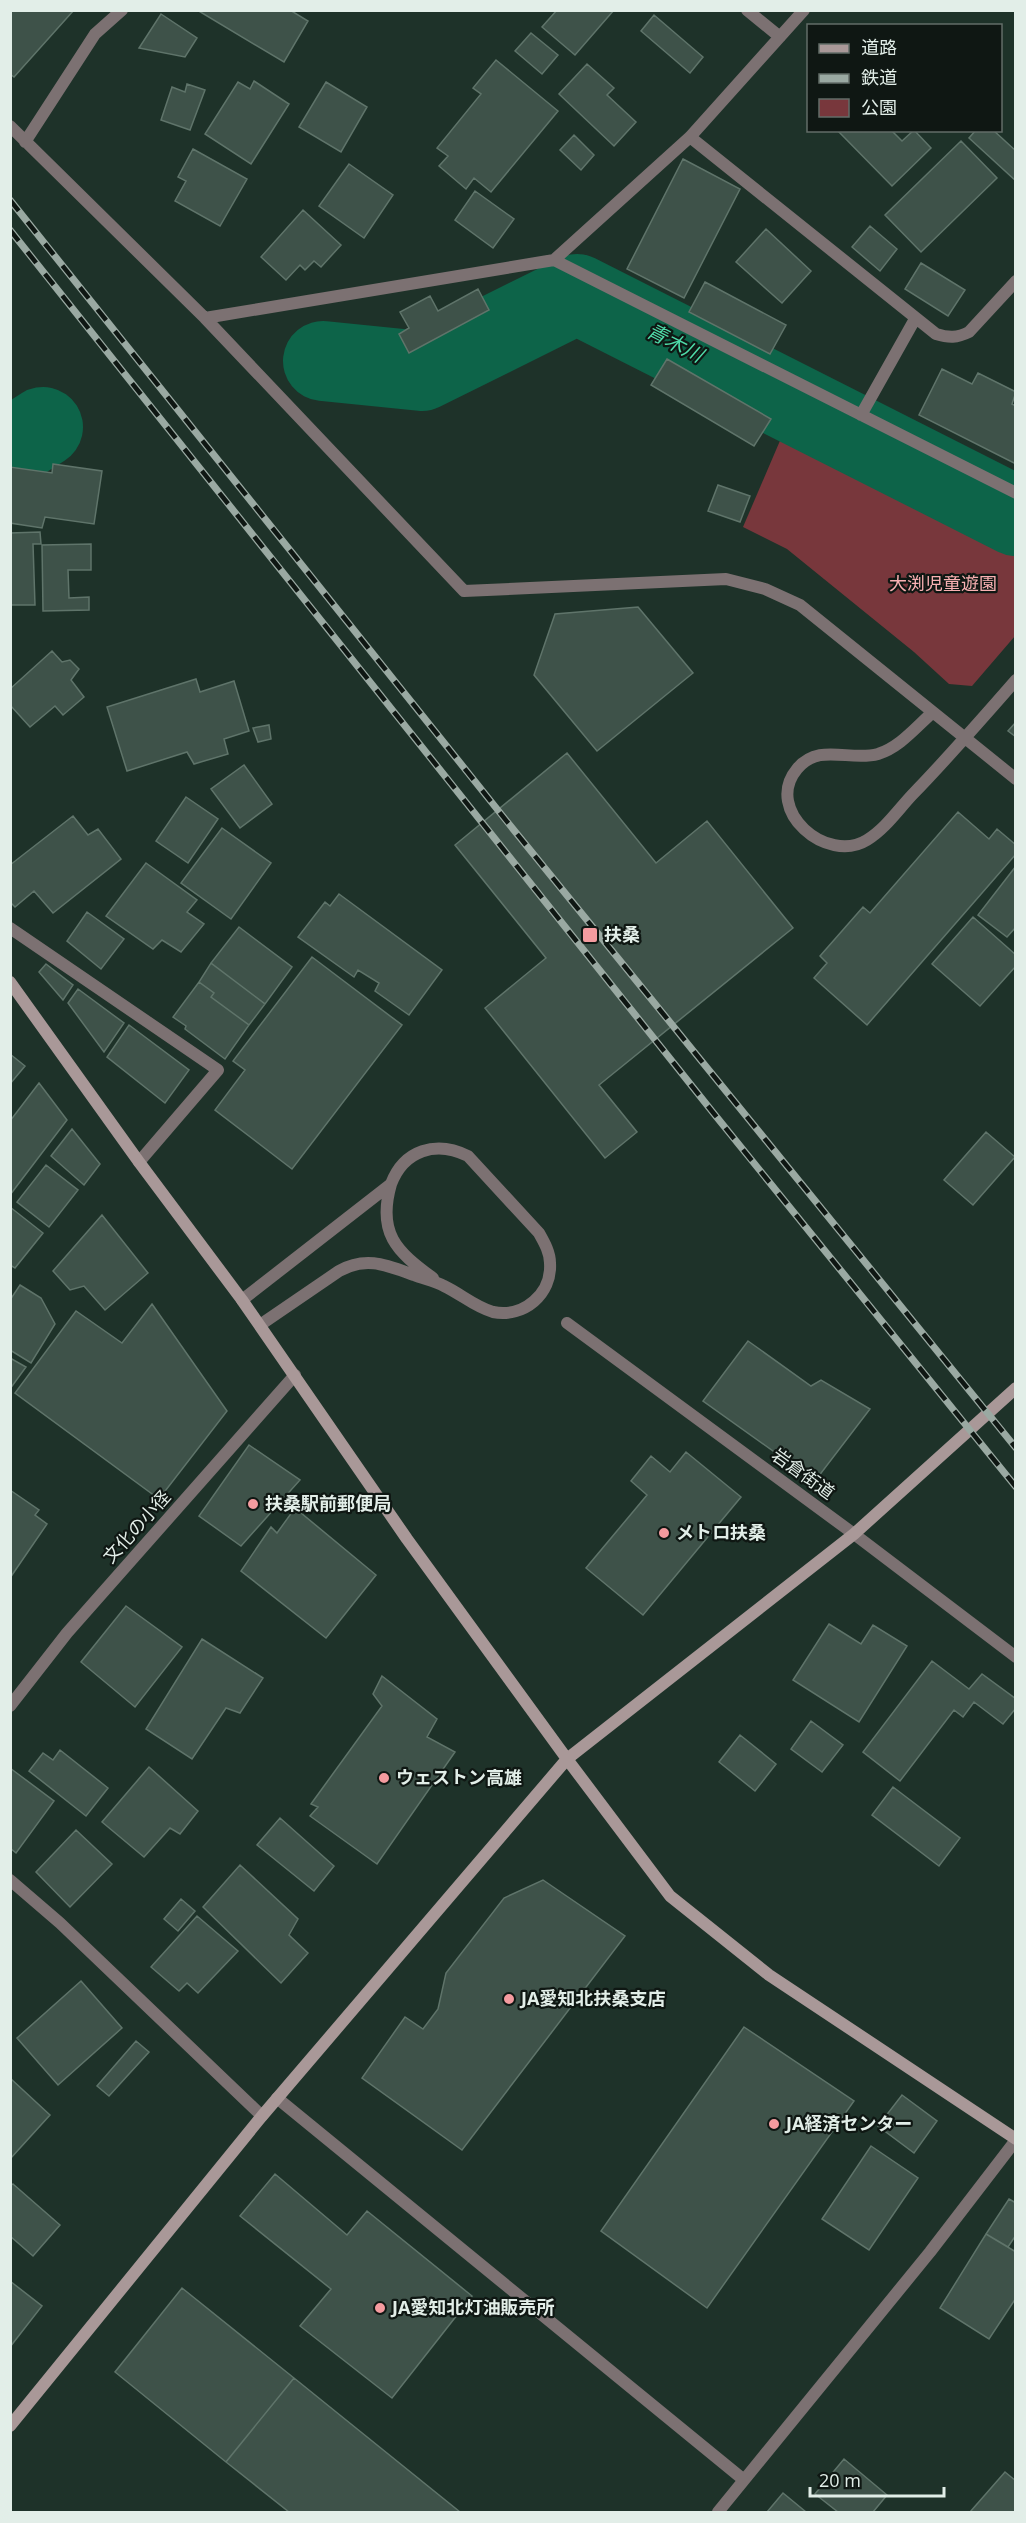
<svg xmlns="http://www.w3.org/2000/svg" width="1026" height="2523" viewBox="0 0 1026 2523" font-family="'Open Sans','Noto Sans JP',sans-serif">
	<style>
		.green { fill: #78373c }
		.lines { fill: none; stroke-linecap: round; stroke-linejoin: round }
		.river { stroke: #0d6449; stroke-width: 80 }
		.building { fill: #3e5249; stroke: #5f746a; stroke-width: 1.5 }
		.street { stroke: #7c7172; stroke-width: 12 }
		.secondary { stroke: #a99898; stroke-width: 12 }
		.rail-casing { stroke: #9aa9a2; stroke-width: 7 }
		.rail { stroke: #0f1713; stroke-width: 4.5; stroke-dasharray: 14; stroke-linecap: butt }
		.poi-dot { fill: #f49b9f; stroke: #0f1713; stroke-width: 2 }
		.labels { text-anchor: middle; stroke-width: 4.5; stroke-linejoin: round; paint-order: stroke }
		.park-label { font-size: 18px; fill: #f9b1b3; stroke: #0f1713 }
		.poi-label { font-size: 18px; font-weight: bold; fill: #e2eee8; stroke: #0f1713; text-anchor: start }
		.street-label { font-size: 18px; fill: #e2eee8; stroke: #0f1713 }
		.water-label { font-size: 20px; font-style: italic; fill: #4fdba9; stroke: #0f1713 }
	</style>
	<rect width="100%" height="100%" fill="#1e3229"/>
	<!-- green -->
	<path class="green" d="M785,429L1015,540V636L972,686L949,684L914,652L787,549L743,527Z"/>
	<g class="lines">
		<!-- river -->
		<path class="river" d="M323,361L422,371L577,294L1016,516
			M10,448L43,427"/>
	</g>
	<!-- building -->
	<path class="building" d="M11,10H74L14,77L10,74Z
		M197,10H290L308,21L284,62Z
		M557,10H614L575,55L542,27Z
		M161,14L197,38L185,57L139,48Z
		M654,15L703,57L690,73L641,31Z
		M531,33L558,55L542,74L515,51Z
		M496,60L558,111L491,192L474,178L466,189L439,166L448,156L437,148L481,94L473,88Z
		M587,64L614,88L607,95L636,122L614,146L559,94Z
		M254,81L289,104L251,164L205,134L238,82L250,89Z
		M326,82L367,107L341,152L299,127Z
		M187,84L205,90L190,130L161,120L172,87L185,92Z
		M837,130H891L902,141L914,130L931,148L892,186Z
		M976,130H993L1016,151V181L969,138Z
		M574,135L594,155L581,170L560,150Z
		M961,141L997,178L921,252L885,215Z
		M193,149L247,179L220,226L175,201L186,181L178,177Z
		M683,159L740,189L684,298L627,269Z
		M349,164L393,195L364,238L319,206Z
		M475,191L514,219L493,248L455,220Z
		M303,210L341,245L321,267L314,261L305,270L300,265L286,280L261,257Z
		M870,226L897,249L880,271L852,247Z
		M766,229L811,271L782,303L736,262Z
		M921,263L965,290L948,316L905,289Z
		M705,282L786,325L770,354L689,312Z
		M478,289L489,310L409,353L399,334L409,328L400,312L430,296L438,311Z
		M667,359L771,419L754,446L651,385Z
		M942,369L972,384L978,373L1016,392L1012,404L1016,406V464L919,415Z
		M53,464L102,471L94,524L45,517L42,528L10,523V467L52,473Z
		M718,485L750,496L740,522L708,511Z
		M40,532L41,544H33L35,605H10V533Z
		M91,544V570H68L69,598L89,597V610L43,611L42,545Z
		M638,607L693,673L597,751L534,675L555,614Z
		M52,651L62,662L70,660L79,669L71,680L84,697L63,715L55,706L30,727L10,705V689Z
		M196,679L200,692L234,681L249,731L224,739L228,754L194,764L187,752L127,771L107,707Z
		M1016,722V737L1008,731Z
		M269,725L271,739L258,742L253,728Z
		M567,753L656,863L707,821L793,928L599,1085L637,1132L605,1158L485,1008L546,958L455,845Z
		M244,765L272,804L240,828L211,789Z
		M186,797L218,819L188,863L156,841Z
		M958,812L989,839L997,829L1016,845V854L867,1025L814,978L827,963L820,956L863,907L870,913Z
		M73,816L88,835L98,829L121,859L53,913L34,891L15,907L10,902V865Z
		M222,828L271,863L231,919L181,883Z
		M146,863L197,900L187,912L204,924L181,952L162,940L153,949L106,916Z
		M1016,866V927L1007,937L978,915Z
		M339,894L442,970L409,1015L375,991L379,983L358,970L354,977L298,937L325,902L330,906Z
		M87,912L124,939L101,969L67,941Z
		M973,917L1016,955V966L980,1006L932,964Z
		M239,927L292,967L265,1004L211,963Z
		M312,957L402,1025L292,1169L215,1110L245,1070L233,1061Z
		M211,963L265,1004L249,1025L211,997L214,993L199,982Z
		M46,964L73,985L63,1000L39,972Z
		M199,982L214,993L211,997L249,1025L225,1059L185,1029L186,1026L173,1017Z
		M78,989L124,1023L104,1052L68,1003Z
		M129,1025L189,1070L165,1103L107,1057Z
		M10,1054L25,1066L10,1084Z
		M39,1083L67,1120L10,1195V1121Z
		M72,1129L100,1164L84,1185L51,1156Z
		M986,1132L1015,1157L973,1205L944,1180Z
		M46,1165L78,1190L49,1227L17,1202Z
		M10,1207L43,1233L15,1268L10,1265Z
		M102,1215L148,1273L105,1310L84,1286L70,1290L53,1271Z
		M20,1285L41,1298L55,1324L31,1363L10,1350V1300Z
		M152,1304L227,1411L159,1499L15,1393L76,1311L122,1343Z
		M748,1341L811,1386L821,1380L870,1409L815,1481L703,1401Z
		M10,1358L26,1367L10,1389Z
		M249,1445L300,1480L241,1546L199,1516Z
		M686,1452L741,1497L643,1615L586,1568L647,1495L631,1481L651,1456L670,1472Z
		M10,1490L39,1510L35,1515L47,1524L10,1578Z
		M295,1508L376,1575L326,1638L241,1571L271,1527L277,1533Z
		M126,1606L182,1647L135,1707L81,1662Z
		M829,1624L861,1644L873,1625L907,1646L859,1722L793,1680Z
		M202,1639L263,1678L240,1713L226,1708L192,1759L146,1729Z
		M932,1661L969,1689L982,1674L1016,1699V1708L1003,1724L974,1702L963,1717L954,1710L900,1781L863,1752Z
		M382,1676L437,1719L427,1737L455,1752L377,1864L310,1816L318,1807L311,1804L382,1706L373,1694Z
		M811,1721L843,1745L822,1772L791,1749Z
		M740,1735L776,1764L755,1791L719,1762Z
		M60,1750L108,1788L86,1816L29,1771L43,1753L53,1760Z
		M149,1767L198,1811L180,1834L170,1828L144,1857L102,1822Z
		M10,1768L54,1801L16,1853L10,1848Z
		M893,1787L960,1838L939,1866L872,1815Z
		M280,1818L334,1866L314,1891L257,1845Z
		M76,1830L112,1864L70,1907L36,1872Z
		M240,1865L298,1919L289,1935L308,1953L281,1983L203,1907Z
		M543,1880L625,1936L462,2150L362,2078L405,2017L423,2029L438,2009L446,1973L504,1898Z
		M181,1899L195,1911L178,1931L164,1919Z
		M197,1916L238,1951L198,1993L187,1983L179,1991L151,1967Z
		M81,1981L122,2028L58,2085L17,2038Z
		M744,2027L854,2101L707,2308L601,2231Z
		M136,2041L149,2052L109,2096L97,2086Z
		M10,2078L50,2115L10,2159Z
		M902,2095L937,2121L914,2153L878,2126Z
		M871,2146L918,2178L869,2250L822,2219Z
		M275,2174L347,2235L367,2211L472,2296L392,2398L300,2326L331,2289L240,2216Z
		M13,2184L60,2225L33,2256L10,2236V2186Z
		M1009,2199L1016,2203V2235L1008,2247L986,2234Z
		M986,2234L1016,2252V2298L989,2339L940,2308Z
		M10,2281L42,2306L10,2347Z
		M182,2288L294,2378L226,2462L115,2372Z
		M294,2378L460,2512H289L226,2462Z
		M844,2459L887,2495L873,2512H838L815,2494Z
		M1005,2472L1016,2481V2512H970Z
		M783,2493L806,2512H767Z"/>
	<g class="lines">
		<!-- street -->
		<path class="street" d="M747,10L780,37
			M10,126L205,318L554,260L690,137L804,10
			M690,137L936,334C949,338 957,338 969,332L1016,281
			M25,142L95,34L122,10
			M554,260L1016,493
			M205,318L464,591L726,579L765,589L800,605L1016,779
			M861,415L915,319
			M932,713C915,728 900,747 878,754C850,762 819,742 797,769C763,810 827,865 867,840C885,829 898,810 912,795C948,758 982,719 1016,680
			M10,928L218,1070L139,1162
			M391,1184C377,1233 396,1251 433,1278
			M242,1300L391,1184C404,1150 436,1140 468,1156L539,1233C544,1242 550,1252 550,1263C552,1294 524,1318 493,1312C475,1307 461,1294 444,1286C435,1281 424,1279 414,1275C386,1265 366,1256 339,1271L260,1325
			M567,1323L854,1534L1016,1657
			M10,1706L67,1633L295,1375
			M10,1880L60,1923L262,2116
			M277,2098L744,2480
			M718,2512L930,2252L1016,2140"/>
		<!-- secondary -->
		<path class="secondary" d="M10,982L139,1162L242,1300L407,1539L567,1759L670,1896L769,1975L1016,2139
			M10,2426L262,2116L567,1759L854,1534L1016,1388"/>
		<defs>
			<path id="rail" d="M10,200L513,829L1016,1448
				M10,230L715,1115L1016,1487"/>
		</defs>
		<!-- rail casing -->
		<use href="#rail" class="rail-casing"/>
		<!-- rail -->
		<use href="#rail" class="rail"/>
	</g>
	<!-- markers -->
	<g class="poi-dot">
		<rect x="582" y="927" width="16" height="16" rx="3"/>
		<circle cx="253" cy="1504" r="6"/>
		<circle cx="664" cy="1533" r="6"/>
		<circle cx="384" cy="1778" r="6"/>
		<circle cx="509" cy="1999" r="6"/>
		<circle cx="774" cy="2124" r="6"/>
		<circle cx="380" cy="2308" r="6"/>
	</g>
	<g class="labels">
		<!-- park labels -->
		<g class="park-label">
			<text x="943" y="590">大渕児童遊園</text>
		</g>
		<!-- poi labels -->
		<g class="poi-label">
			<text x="604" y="941">扶桑</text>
			<text x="265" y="1510">扶桑駅前郵便局</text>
			<text x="676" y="1539">メトロ扶桑</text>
			<text x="396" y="1784">ウェストン高雄</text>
			<text x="521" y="2005">JA愛知北扶桑支店</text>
			<text x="786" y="2130">JA経済センター</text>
			<text x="392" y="2314">JA愛知北灯油販売所</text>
		</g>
		<!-- street labels -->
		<g class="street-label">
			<text transform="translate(803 1474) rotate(36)" y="6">岩倉街道</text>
			<text transform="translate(137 1527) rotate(-48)" y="6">文化の小径</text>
		</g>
		<!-- water labels -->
		<g class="water-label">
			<text transform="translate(675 343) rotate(27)" y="7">青木川</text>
		</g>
	</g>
	<!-- border -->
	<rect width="1026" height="2523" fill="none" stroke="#e2eee8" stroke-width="24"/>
	<!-- legend -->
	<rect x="807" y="24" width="195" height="108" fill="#0f1713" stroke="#636d68" stroke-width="1.5"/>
	<rect x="819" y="44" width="30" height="9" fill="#a99898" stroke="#636d68" stroke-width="1.5"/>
	<text x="861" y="54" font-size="18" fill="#e2eee8">道路</text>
	<rect x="819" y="74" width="30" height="9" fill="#9aa9a2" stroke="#636d68" stroke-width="1.5"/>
	<text x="861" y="84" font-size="18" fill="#e2eee8">鉄道</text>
	<rect x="819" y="99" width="30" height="18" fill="#78373c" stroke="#636d68" stroke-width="1.5"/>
	<text x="861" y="114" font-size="18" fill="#e2eee8">公園</text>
	<!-- scale -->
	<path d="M810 2487v9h134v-9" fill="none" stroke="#e2eee8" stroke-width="3"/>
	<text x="819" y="2487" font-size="18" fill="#e2eee8" stroke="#0f1713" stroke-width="4.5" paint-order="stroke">20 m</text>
</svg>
